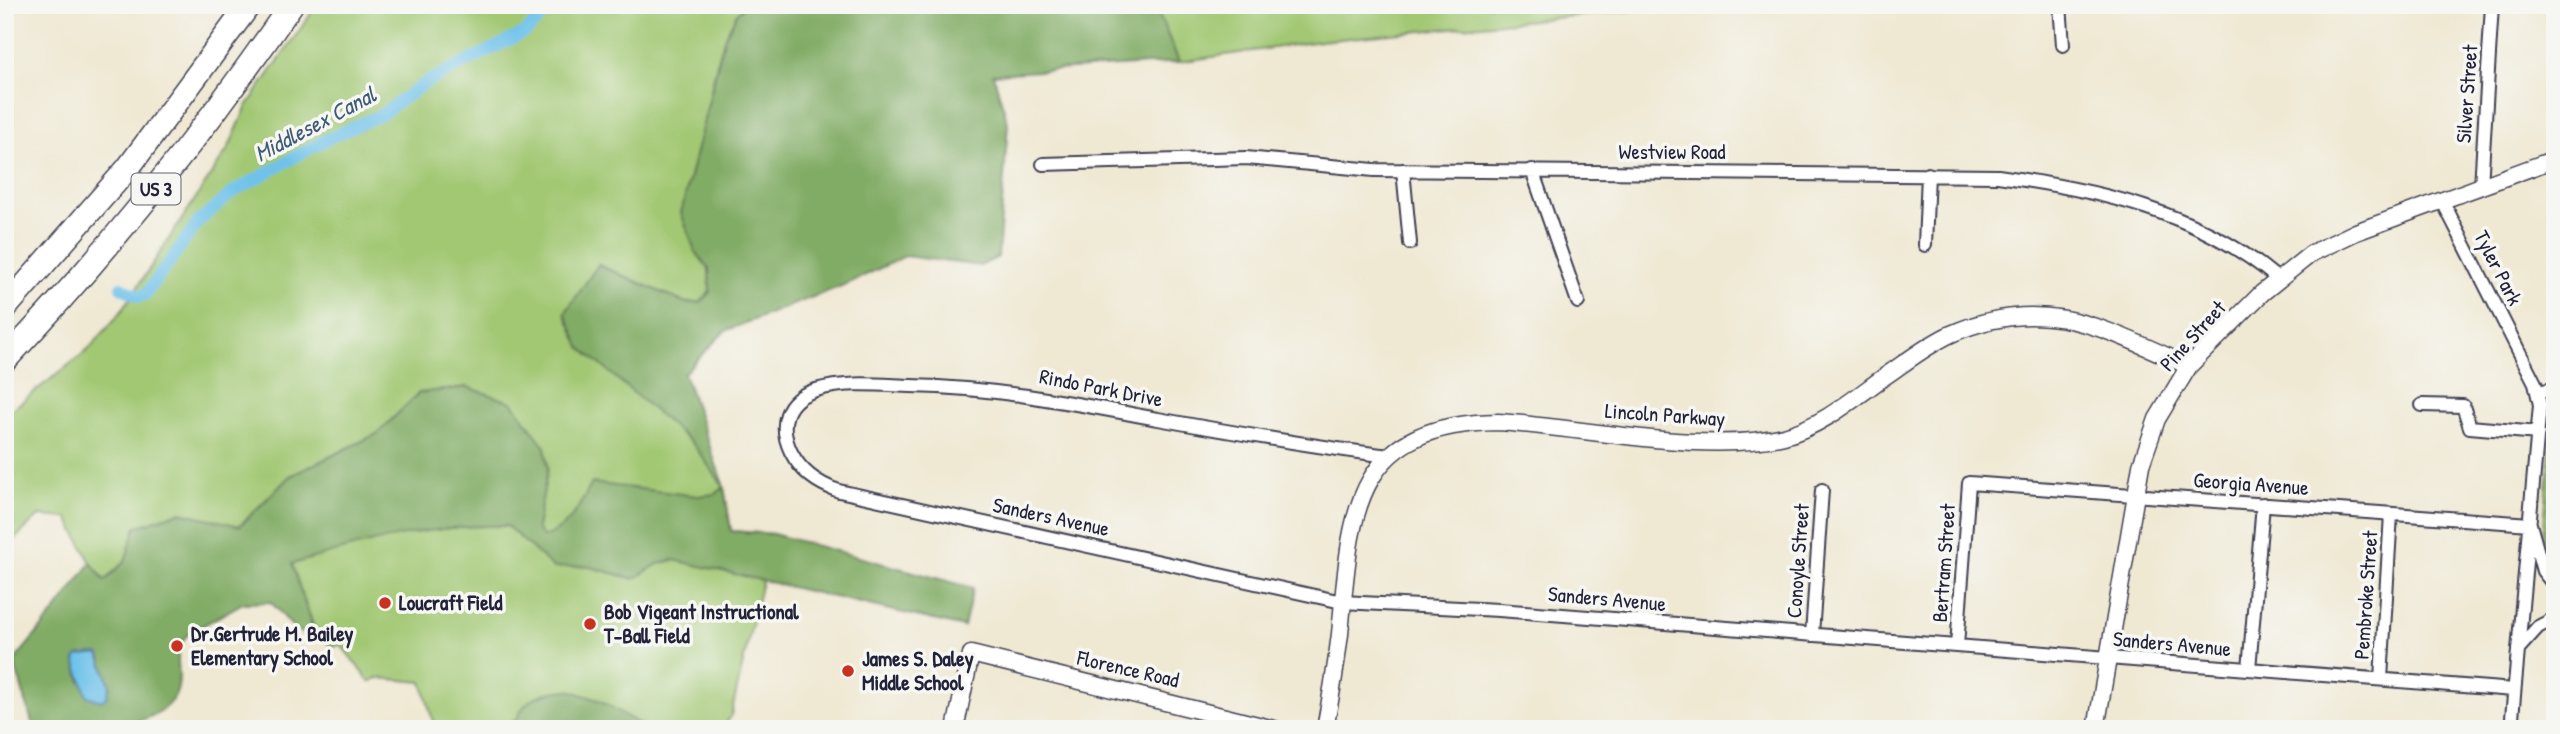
<svg xmlns="http://www.w3.org/2000/svg" width="2560" height="734" viewBox="0 0 2560 734" font-family="'Patrick Hand',sans-serif">
	<style>
		.green { fill: #a2c873; stroke: #627557; stroke-width: 2 }
		.forest { fill: #81ac65; stroke: #526750; stroke-width: 2; fill-rule: evenodd }
		.water { fill: #70c2eb; stroke: #497293; stroke-width: 2 }
		.lines { fill: none; stroke-linecap: round; stroke-linejoin: round }
		.canal { stroke: #70c2eb; stroke-width: 12 }
		.minor-casing { stroke: #414052; stroke-width: 16 }
		.tertiary-casing { stroke: #414052; stroke-width: 19 }
		.motorway-casing { stroke: #414052; stroke-width: 26 }
		.minor { stroke: #fff; stroke-width: 12 }
		.tertiary { stroke: #fff; stroke-width: 16 }
		.motorway { stroke: #fff; stroke-width: 23 }
		.poi-dot { fill: #c8321e; stroke: #f6f6f2; stroke-width: 2.5 }
		.labels { text-anchor: middle; stroke-width: 7; stroke-linejoin: round; paint-order: stroke }
		.shield { fill: #f6f6f2; stroke: #626272; stroke-width: 2 }
		.shield-label { font-size: 19px; font-weight: bold; fill: #22223b }
		.street-label { font-size: 21px; fill: #22223b; stroke: #f6f6f2 }
		.poi-label { font-size: 21px; font-weight: bold; fill: #22223b; stroke: #f6f6f2; text-anchor: start }
		.water-label { font-size: 23px; font-style: italic; fill: #3d5a79; stroke: #f6f6f2 }
	</style>
	<rect width="100%" height="100%" fill="#f6f6f2"/>
	<filter id="ink" filterUnits="userSpaceOnUse"><feTurbulence type="fractalNoise" baseFrequency=".0143" numOctaves="2"/><feDisplacementMap in="SourceGraphic" scale="14" xChannelSelector="R" yChannelSelector="G"/><feConvolveMatrix kernelMatrix="1 2 1 2 8 2 1 2 1" color-interpolation-filters="sRGB"/></filter>
	<filter id="wash" filterUnits="userSpaceOnUse"><feTurbulence type="fractalNoise" baseFrequency=".00686" numOctaves="4" result="noise"/><feDisplacementMap in="SourceGraphic" scale="28" xChannelSelector="R" yChannelSelector="G"/><feGaussianBlur stdDeviation="1.57" result="paint"/><feColorMatrix in="noise" values="0 0 0 0 0 0 0 0 0 0 0 0 0 0 0 0 0 1.4 0 .05"/><feComposite in="paint" operator="in"/></filter>
	<g filter="url(#wash)">
		<rect width="100%" height="100%" fill="#efe8d2"/>
		<!-- green -->
		<path class="green" d="M317,5H746C703,42 700,195 695,251L709,269L710,292L701,302L686,303L599,265L693,444L717,474L724,487L731,531L773,534L731,715L723,729H435L422,682L378,678L370,682L340,644L332,648L314,627L291,564L391,535L473,525L519,526L419,393L377,434L290,476L239,526L180,512L136,527L126,560L105,581L90,561L68,518L39,516L5,548V415L88,350L121,312L228,149L247,106Z
			M1155,5H1686L1320,41L1179,62Z
			M2555,401V567L2548,557L2543,536Z"/>
		<!-- forest -->
		<path class="forest" d="M746,5H1155L1179,62L993,74L1008,123L998,257L980,266L905,256L849,283L725,331L684,373L724,487L731,531L773,534L973,588L964,627L674,560L658,564L634,579L586,566L554,568L507,526C430,524 365,543 292,564L314,633L307,637L292,626L271,602L243,603L188,634C169,658 184,669 177,691C161,734 74,729 34,729L14,661L54,613L91,563L105,581L125,561L136,527L180,512L240,526L290,476L377,434L419,393L467,387L512,402L545,447L548,468L537,528L543,537C570,528 579,507 592,483L698,496L716,494L724,487L693,444L580,347L565,313L598,265L686,303L701,302L710,292L709,269L695,251L681,213L724,39L737,13ZM93,654L100,655L110,686L81,681L75,660L78,656Z
			M569,690L601,701L647,729H498L516,720C526,695 545,692 569,690Z"/>
		<!-- water -->
		<path class="water" d="M93,654H99L110,685L107,697L101,701L87,696L75,660L78,656Z"/>
		<g class="lines">
			<!-- canal -->
			<path class="canal" d="M121,287L140,297L146,294L199,221L233,192L327,139L382,114L425,83L527,31L552,5"/>
		</g>
	</g>
	<g filter="url(#ink)">
		<g class="lines">
			<defs>
				<path id="minor" d="M2060,5L2063,45
					M1043,164L1246,158L1374,170L1998,176C2099,190 2199,212 2278,279
					M1403,170L1410,243
					M1532,170L1578,302
					M2481,186L2492,5
					M2442,200L2535,383L2540,405L2511,729
					M1925,245L1928,174
					M2537,392L2555,389
					M2422,405L2463,406L2470,427L2538,433
					M1389,456C1311,446 1235,433 1158,419C1072,403 999,388 911,386C881,385 845,381 816,390C785,399 778,425 791,452C801,472 818,484 839,491L1342,602L1499,610L2514,690
					M1812,635L1822,490
					M1957,646L1969,483L2530,524L2543,571L2555,586
					M2518,649L2538,627L2555,618
					M2249,669L2263,504
					M2381,679L2391,514"/>
				<path id="tertiary" d="M955,729L971,654L1274,729
					M1325,729C1331,697 1336,666 1340,634C1351,517 1350,424 1498,422C1581,427 1705,455 1784,436C1822,426 1853,399 1884,377C1906,362 1927,345 1951,334C2043,293 2105,329 2189,366
					M2096,729L2141,465L2157,419L2189,366L2262,293L2312,253L2356,232L2555,159"/>
				<path id="motorway" d="M5,308L128,168L249,5
					M5,360C110,249 205,131 291,5"/>
			</defs>
			<!-- minor casing -->
			<use href="#minor" class="minor-casing"/>
			<!-- tertiary casing -->
			<use href="#tertiary" class="tertiary-casing"/>
			<!-- motorway casing -->
			<use href="#motorway" class="motorway-casing"/>
			<!-- minor -->
			<use href="#minor" class="minor"/>
			<!-- tertiary -->
			<use href="#tertiary" class="tertiary"/>
			<!-- motorway -->
			<use href="#motorway" class="motorway"/>
		</g>
	</g>
	<!-- markers -->
	<g class="poi-dot">
		<circle cx="385" cy="603" r="7"/>
		<circle cx="590" cy="624" r="7"/>
		<circle cx="177" cy="646" r="7"/>
		<circle cx="848" cy="671" r="7"/>
	</g>
	<g class="labels">
		<!-- shield labels -->
		<rect class="shield" x="131.5" y="173.5" width="49" height="31" rx="5"/>
		<g class="shield-label">
			<text x="156" y="196">US 3</text>
		</g>
		<!-- street labels -->
		<g class="street-label">
			<text transform="translate(2467 94) rotate(-86)" y="7">Silver Street</text>
			<text x="1672" y="159">Westview Road</text>
			<text transform="translate(2498 268) rotate(63)" y="7">Tyler Park</text>
			<text transform="translate(2193 336) rotate(-48)" y="7">Pine Street</text>
			<text transform="translate(1101 388) rotate(11)" y="7">Rindo Park Drive</text>
			<text transform="translate(1665 415) rotate(4)" y="7">Lincoln Parkway</text>
			<text transform="translate(2251 484) rotate(4)" y="7">Georgia Avenue</text>
			<text transform="translate(1051 517) rotate(12)" y="7">Sanders Avenue</text>
			<text transform="translate(1798 561) rotate(-86)" y="7">Conoyle Street</text>
			<text transform="translate(1944 563) rotate(-86)" y="7">Bertram Street</text>
			<text transform="translate(2366 595) rotate(-86)" y="7">Pembroke Street</text>
			<text transform="translate(1607 599) rotate(5)" y="7">Sanders Avenue</text>
			<text transform="translate(2172 644) rotate(5)" y="7">Sanders Avenue</text>
			<text transform="translate(1128 669) rotate(13)" y="7">Florence Road</text>
		</g>
		<!-- poi labels -->
		<g class="poi-label">
			<text x="399" y="610">Loucraft Field</text>
			<text x="604" y="619">Bob Vigeant Instructional<tspan x="604" dy="24">T-Ball Field</tspan></text>
			<text x="191" y="641">Dr.Gertrude M. Bailey<tspan x="191" dy="24">Elementary School</tspan></text>
			<text x="862" y="666">James S. Daley<tspan x="862" dy="24">Middle School</tspan></text>
		</g>
		<!-- water labels -->
		<g class="water-label">
			<text transform="translate(315 124) rotate(-28)" y="8">Middlesex Canal</text>
		</g>
	</g>
	<!-- margin -->
	<rect width="2560" height="734" fill="none" stroke="#f6f6f2" stroke-width="28"/>
</svg>
